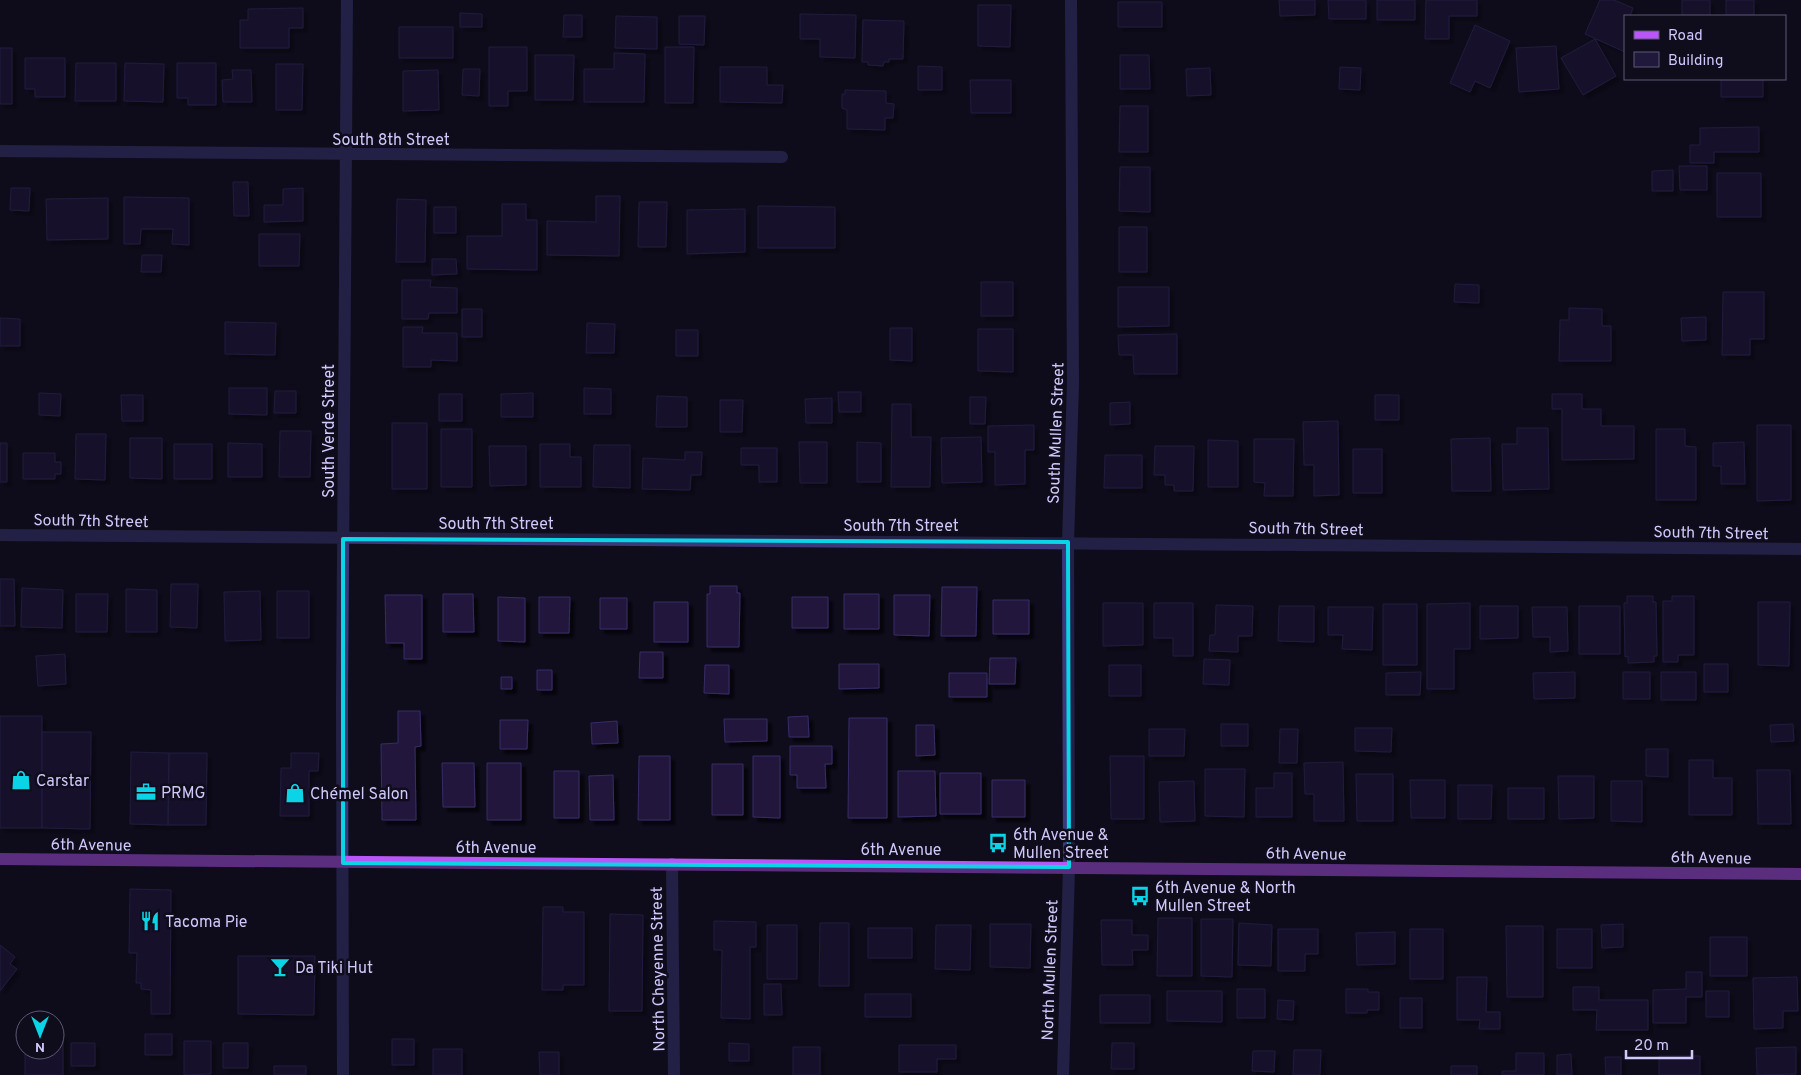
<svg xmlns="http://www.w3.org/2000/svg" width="1801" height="1075" viewBox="0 0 1801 1075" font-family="Overpass,sans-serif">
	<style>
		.building { fill: #20193c; stroke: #372c67; filter: url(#shadow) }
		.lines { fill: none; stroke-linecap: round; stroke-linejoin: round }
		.street { stroke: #3b3979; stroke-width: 12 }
		.primary { stroke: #b956f7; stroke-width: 12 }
		.marked { fill: none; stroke: #0bd4e7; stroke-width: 4; stroke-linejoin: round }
		.labels { text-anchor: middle; stroke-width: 5; stroke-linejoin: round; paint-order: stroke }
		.street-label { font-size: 16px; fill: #cfc9fc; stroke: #0f0c1c }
		.poi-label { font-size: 16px; fill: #cfc9fc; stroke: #0f0c1c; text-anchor: start }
	</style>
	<defs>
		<filter id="shadow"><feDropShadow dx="4.5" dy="4.5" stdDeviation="1" flood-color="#0009"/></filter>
	</defs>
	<rect width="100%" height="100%" fill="#0f0c1c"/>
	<!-- building -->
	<path class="building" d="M1279,0H1315V15L1280,16Z
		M1328,0H1366V19H1329Z
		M1377,0H1415V20H1377Z
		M1426,0H1477V16H1449V39H1425Z
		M1600,0H1614L1633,8L1630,16H1625V52L1585,34Z
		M1682,0H1710V16H1682Z
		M1726,0H1754V16H1726Z
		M1118,2H1162V27H1118Z
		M978,5H1011L1010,47L978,46Z
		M303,8V28H289V48H240V20H248V9Z
		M460,13L482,14V27H460Z
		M800,14L856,15L855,58L820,57V39H800Z
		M564,15H582V37H563Z
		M616,16L657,17V49L615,48Z
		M679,16H705L704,45L679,44Z
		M863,20L904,21L903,59H889V62H884L883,66L868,65V62H862Z
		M1475,25L1510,41L1490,88L1475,81L1470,92L1450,83Z
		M399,27H453V58H399Z
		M1595,39L1616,76L1583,95L1561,58Z
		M1556,46L1559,89L1519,92L1516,48Z
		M489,47H527V91H508V106H489Z
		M665,47H694L693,103H665Z
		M0,48H12V104H0Z
		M614,53L645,54L644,102H584V69H614Z
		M535,55H574L573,100H535Z
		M1120,55H1149L1150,89H1120Z
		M25,58H65V97H35V89H25Z
		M76,63H116V101H75Z
		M125,63L164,64L163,102L124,101Z
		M177,63H216V105H188V98H177Z
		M276,64H303L302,110H276Z
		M918,66L942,67V90H918Z
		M720,67H767V85H783L782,103L720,102Z
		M1340,67L1361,68L1360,90L1339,89Z
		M1210,68L1211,95L1187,96L1186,69Z
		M463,69H480L479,96L462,95Z
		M232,70H251L252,102H223L222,80L233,79Z
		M438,70L439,110L403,111V71Z
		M1721,79H1763V97H1721Z
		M970,80H1011V113H971Z
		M845,90L886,91V103L894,104L893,118H885V130L847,129V110L842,108V94H845Z
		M1120,106H1148V152H1119Z
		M1759,127V152H1714V163H1690V145H1700V128Z
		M1679,166H1707V190H1680Z
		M1120,167H1150V212L1119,211Z
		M1673,170V191H1652V171Z
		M1717,173H1761V217H1717Z
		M233,182H248L249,216H234Z
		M11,188H30L29,211L10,210Z
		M303,188V221L264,222V205H283V189Z
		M596,196H620L619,256L547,255V221L596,222Z
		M124,197L189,198V245L172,244L173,229H141L140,244H124Z
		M108,198V239L47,240L46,199Z
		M397,199L426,200L425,262H396Z
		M639,202H667L666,247H638Z
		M502,204H526V220H537V270L467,269V236H502Z
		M758,206L835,207V248H758Z
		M434,207H456V233H434Z
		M745,209V252L687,254V210Z
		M1119,227H1147V272H1119Z
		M259,234H300L299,266H259Z
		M142,255H162L161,272H141Z
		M432,259H456L457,274L432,275Z
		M402,280H431L430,287L457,288V313H429L428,319H402Z
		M981,282H1013V316H981Z
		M1455,284L1479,285V303L1454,302Z
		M1118,287H1169V326L1118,327Z
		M1723,292H1764V339H1750V355H1722Z
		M1569,308L1602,309V326H1611V361H1559L1560,320H1569Z
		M462,309H482V337H462Z
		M1706,317V340L1682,341L1681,318Z
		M0,318L20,319V346H0Z
		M225,322L276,323L275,355L225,354Z
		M587,323L615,324L614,353H586Z
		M403,327H423L422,333H457V361L431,360V367H403Z
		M890,328H912V361L890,360Z
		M978,329H1013V372L978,371Z
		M676,330H698V356H676Z
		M1177,334V374H1134L1133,355H1119L1118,335Z
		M229,388H267V415L229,414Z
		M584,388L611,389V414H584Z
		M275,391H296V413H274Z
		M838,392H861V412H839Z
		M39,393L61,394L60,416L39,415Z
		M533,393V417H501V394Z
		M439,394H462V421H439Z
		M1552,394H1582V409H1601V426H1634V459L1562,460V409H1552Z
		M121,395H143V421H122Z
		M1375,395H1399V420H1375Z
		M657,396L687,397V427H656Z
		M970,397H986L985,424H970Z
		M832,398V423H806L805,399Z
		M720,400H743L742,432H720Z
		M1130,402V424L1110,425V403Z
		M892,404H911V437H931L930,487H891Z
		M1338,421L1339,495L1314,496V465H1304L1303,422Z
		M392,423H427V489H392Z
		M1034,425V450H1025V484L995,485V452H988V426Z
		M1757,425H1791V500L1757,501Z
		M1517,428H1548L1549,489L1503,490L1502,444H1517Z
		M441,429H472V487H441Z
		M1656,429H1685V446L1696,447V500H1656Z
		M280,431H311L310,477H279Z
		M76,434H106L105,480L75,479Z
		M981,437L982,482L942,483L941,438Z
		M130,438H162V479L130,478Z
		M1490,438L1491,491H1452L1451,439Z
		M1254,439H1294L1293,496H1264L1265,483L1254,482Z
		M1208,440L1238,441V487H1208Z
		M799,442H827V483H800Z
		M857,442L881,443V482H857Z
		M1744,442L1745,484H1721V466H1713V443Z
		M0,443H7V482H0Z
		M228,443L262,444V477H228Z
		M174,444H212V479H174Z
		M540,444H570V457H581V487H540Z
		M594,445H630V488L593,487Z
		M489,446H526V485L490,486Z
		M1155,446H1194L1193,491H1174V485H1165V475H1154Z
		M741,448H777V482H759V465H741Z
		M1353,449H1382V493H1353Z
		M685,452H702L701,475H691L690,490L642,489L643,458L685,460Z
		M23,453H55V462H61V474H55V479H23Z
		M1105,455H1142V488H1104Z
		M0,579H14L15,626H0Z
		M171,584H198L197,628L170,627Z
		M710,586H737V593H740L739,647H707V594H710Z
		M942,587H977L976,636H941Z
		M22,588L63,590L62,628L21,627Z
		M126,589L157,590V632H126Z
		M260,591L261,640L225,641L224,592Z
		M277,591H309V638H277Z
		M76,594H108L107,632H76Z
		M443,594H473L474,632H443Z
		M844,594H879V629H844Z
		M385,595H422V659H404V643H386Z
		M894,595H930L929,636L894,635Z
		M1627,596H1653V602H1656L1657,656H1654V662L1628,663V656L1625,657L1624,603H1627Z
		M1672,596H1694V655H1678V662H1663V601H1672Z
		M498,597L525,598V642L498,641Z
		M539,597H570L569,633H539Z
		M792,597H828V628H792Z
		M600,598H627V629H600Z
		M993,600H1029V634H993Z
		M654,602H688V642H654Z
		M1758,602H1790L1789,666L1758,665Z
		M1103,603H1143V645L1103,646Z
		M1154,603H1193V656H1173V638H1154Z
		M1470,603V649H1454V689H1427V604Z
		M1383,604H1417V665H1383Z
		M1216,605L1253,606L1252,636H1238V652L1209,651L1210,635H1215Z
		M1279,606H1314V642L1278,641Z
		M1480,606H1518V638L1480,639Z
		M1579,606H1620V654H1579Z
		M1328,607H1373L1372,650L1342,649L1343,635H1328Z
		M1532,607H1567L1568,651L1550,652V637H1533Z
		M640,652H663V678H639Z
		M65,654L66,684L38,686L36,656Z
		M990,658H1016L1015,684H989Z
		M1204,659L1230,660L1229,685L1203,684Z
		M839,664H879V688L839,689Z
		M1704,664H1728V692H1704Z
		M705,665H729V694L704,693Z
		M1109,665H1141V696H1109Z
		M537,670H552V690H537Z
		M1421,672L1420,695H1386V673Z
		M1575,672V698L1534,699L1533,673Z
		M1623,672H1650V699H1623Z
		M1661,672H1696V700H1661Z
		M949,673H987V697H949Z
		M501,677H512V689H501Z
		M398,711H420L421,746L415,747L416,820H382L381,744L398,743Z
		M0,716H42V828H0Z
		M808,716L809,737H789L788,717Z
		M849,718H887V818H848Z
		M724,719H767V741L725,742Z
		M500,720H528L527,749H500Z
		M617,721L618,743L592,744L591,723Z
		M1221,724H1248V746H1221Z
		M1793,724L1794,741L1771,742L1770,725Z
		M916,725H934L935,755L916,756Z
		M1355,728H1392L1391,752L1355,751Z
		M1149,729H1185L1184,756H1149Z
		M1280,729H1298L1297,763H1279Z
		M42,732H91L90,829L42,828Z
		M790,746H832V764H825L826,788H797V775H790Z
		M1646,749H1668V777L1646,776Z
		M131,752L169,753L168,825L130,824Z
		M169,753H207L206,825H168Z
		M291,753H319L318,771H309V816H280L281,768H291Z
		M639,756H670V820H638Z
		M753,756H780V818L753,817Z
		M1110,756H1144V819H1111Z
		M1689,760H1713V778H1732V815H1689Z
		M1343,762L1344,821H1314V794H1305L1304,763Z
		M442,763H474L475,807H443Z
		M487,763H521V820H487Z
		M712,764H743V815H712Z
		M1205,769H1245L1244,817L1205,816Z
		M1757,770H1790L1791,824H1758Z
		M554,771H579V818H554Z
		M898,771H935L936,816L898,817Z
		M940,773H981V814H940Z
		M1274,773H1292V817H1256V788H1274Z
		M1356,774H1393V821H1357Z
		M613,775L614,820H590L589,776Z
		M1558,776H1594V818L1559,819Z
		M992,780H1025V817H992Z
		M1410,780H1445V818H1411Z
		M1194,781L1195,821L1160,822L1159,782Z
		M1611,781H1642V822L1611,821Z
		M1458,785H1492L1491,819H1458Z
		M1508,788H1544V819H1508Z
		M130,889L171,890L170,1014H151V990L141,989V983H136L137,953H129Z
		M543,907H563V912H584V985H563V990H542Z
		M610,914L643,915L642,1011H609Z
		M1158,918H1192V976H1157Z
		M1201,919H1233L1232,977L1201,976Z
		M1101,920H1132V935H1148V950H1132L1133,965H1102Z
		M714,921L756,922V947H750V1019L721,1018L722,950H714Z
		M820,923H849V986H819Z
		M1239,923L1272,925L1271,966L1238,965Z
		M990,924H1031L1030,968L990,967Z
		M1623,924V947L1602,948L1601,925Z
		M767,925H797V979H767Z
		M936,925H971L970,970L935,969Z
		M1506,926H1543V997H1507Z
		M868,928H912V958H868Z
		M1278,929H1318V954H1305V971H1278Z
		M1410,929H1443V979H1410Z
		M1557,929H1592V968H1557Z
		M1395,932V964L1357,965L1356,933Z
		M1710,937H1747V976H1710Z
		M0,945L15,957L10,964L17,969L0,991Z
		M238,956H315L314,1015L238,1014Z
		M1686,972H1702V997H1686V1023H1653V990L1686,989Z
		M1457,977H1487L1486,1012H1500V1029H1479L1480,1020H1457Z
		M1797,977L1798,1011H1783V1028L1754,1029L1753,978Z
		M764,984H781L782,1015H764Z
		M1573,987H1599V1000H1648V1030H1596L1597,1010H1573Z
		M1237,989H1265V1018H1237Z
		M1346,989H1368V992H1379V1010H1367V1013H1346Z
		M1167,991H1222V1022L1167,1021Z
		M1706,991H1729V1017H1706Z
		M865,994H911V1017H865Z
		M1100,995H1150V1023H1100Z
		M1400,998H1422V1028H1400Z
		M1278,1000L1294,1001L1293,1020L1277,1019Z
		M55,1034H63V1075H25V1035V1050H55Z
		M145,1034H172V1055H145Z
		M392,1039H414V1065H392Z
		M184,1041H211V1074L184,1075Z
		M71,1043H95V1066H71Z
		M223,1043H248V1068H223Z
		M729,1043L749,1044V1061H729Z
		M1112,1043H1134V1069H1111Z
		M899,1045H956V1059H937V1072H899Z
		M793,1047H820V1075H793Z
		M1796,1047V1074L1757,1075L1756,1048Z
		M433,1049H462V1075H433Z
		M1294,1050H1321L1320,1075H1293Z
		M1253,1051H1275L1274,1072L1252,1071Z
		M539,1052H559V1075H540Z
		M1516,1053H1544V1075H1502V1071H1516Z
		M1571,1054L1572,1075H1557V1055Z
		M1659,1056H1700V1075H1659Z
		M1605,1057H1621V1075H1606Z
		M274,1066H306V1075H274Z
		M1451,1066H1477V1075H1451Z"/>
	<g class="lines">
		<!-- street -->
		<path class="street" d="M0,151L782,157
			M0,535L1801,549
			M672,864L674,1075
			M343,1075L342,701L347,0
			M1063,1075L1069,867L1068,542L1073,384L1071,0"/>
		<!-- primary -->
		<path class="primary" d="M0,859L1801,874"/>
	</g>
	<!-- marked area -->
	<path d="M0 0H1801V1075H0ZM343,539L1068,542L1069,867L343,863Z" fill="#0f0c1c" fill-opacity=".55" fill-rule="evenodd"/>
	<path class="marked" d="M343,539L1068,542L1069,867L343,863Z"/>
	<!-- icons -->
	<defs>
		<symbol id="shop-bare" viewBox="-9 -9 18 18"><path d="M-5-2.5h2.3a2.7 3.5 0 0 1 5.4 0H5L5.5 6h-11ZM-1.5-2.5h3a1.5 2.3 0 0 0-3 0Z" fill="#0bd4e7" stroke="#0f0c1c" stroke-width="2.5" paint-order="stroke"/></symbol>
		<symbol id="office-bare" viewBox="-9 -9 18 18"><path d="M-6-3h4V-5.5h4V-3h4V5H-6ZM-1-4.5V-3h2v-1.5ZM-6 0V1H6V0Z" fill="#0bd4e7" stroke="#0f0c1c" stroke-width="2.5" paint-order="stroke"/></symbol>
		<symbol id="bus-bare" viewBox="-9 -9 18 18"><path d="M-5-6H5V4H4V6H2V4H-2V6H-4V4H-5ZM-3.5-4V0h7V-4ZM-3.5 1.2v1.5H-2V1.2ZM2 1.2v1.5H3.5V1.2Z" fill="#0bd4e7" stroke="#0f0c1c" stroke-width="2.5" paint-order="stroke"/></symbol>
		<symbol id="restaurant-bare" viewBox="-9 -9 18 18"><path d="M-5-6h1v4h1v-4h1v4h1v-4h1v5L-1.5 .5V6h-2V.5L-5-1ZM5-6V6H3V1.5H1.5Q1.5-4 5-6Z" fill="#0bd4e7" stroke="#0f0c1c" stroke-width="2.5" paint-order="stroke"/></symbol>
		<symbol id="bar-bare" viewBox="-9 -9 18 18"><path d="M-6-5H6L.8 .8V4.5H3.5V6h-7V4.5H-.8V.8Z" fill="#0bd4e7" stroke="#0f0c1c" stroke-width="2.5" paint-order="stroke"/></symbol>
	</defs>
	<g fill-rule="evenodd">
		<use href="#shop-bare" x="7" y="766" width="28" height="28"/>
		<use href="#office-bare" x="132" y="778" width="28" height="28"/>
		<use href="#shop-bare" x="281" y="779" width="28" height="28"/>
		<use href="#bus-bare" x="984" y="829" width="28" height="28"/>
		<use href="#bus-bare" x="1126" y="882" width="28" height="28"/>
		<use href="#restaurant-bare" x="136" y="907" width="28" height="28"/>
		<use href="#bar-bare" x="266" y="953" width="28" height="28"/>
	</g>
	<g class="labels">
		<!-- street labels -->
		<g class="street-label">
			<text x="391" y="145">South 8th Street</text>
			<text transform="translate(328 431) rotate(-90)" y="6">South Verde Street</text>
			<text transform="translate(1055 433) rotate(-88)" y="6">South Mullen Street</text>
			<text transform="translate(91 520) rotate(1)" y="6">South 7th Street</text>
			<text x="496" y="529">South 7th Street</text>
			<text x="901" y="531">South 7th Street</text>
			<text transform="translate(1306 528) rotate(1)" y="6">South 7th Street</text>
			<text transform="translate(1711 532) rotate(1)" y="6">South 7th Street</text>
			<text transform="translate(91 844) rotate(1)" y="6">6th Avenue</text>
			<text x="496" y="853">6th Avenue</text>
			<text x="901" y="855">6th Avenue</text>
			<text transform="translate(1306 853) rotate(1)" y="6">6th Avenue</text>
			<text transform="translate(1711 857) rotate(1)" y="6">6th Avenue</text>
			<text transform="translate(657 969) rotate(-91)" y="6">North Cheyenne Street</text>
			<text transform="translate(1049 970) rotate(-88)" y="6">North Mullen Street</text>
		</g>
		<!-- poi labels -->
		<g class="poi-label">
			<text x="36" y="786">Carstar</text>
			<text x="161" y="798">PRMG</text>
			<text x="310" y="799">Chémel Salon</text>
			<text x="1013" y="840">6th Avenue &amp;<tspan x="1013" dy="18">Mullen Street</tspan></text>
			<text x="1155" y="893">6th Avenue &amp; North<tspan x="1155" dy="18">Mullen Street</tspan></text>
			<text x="165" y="927">Tacoma Pie</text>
			<text x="295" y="973">Da Tiki Hut</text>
		</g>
	</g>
	<!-- legend -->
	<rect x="1624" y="15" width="162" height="65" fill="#0f0c1c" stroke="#5c5876"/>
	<rect x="1634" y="31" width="25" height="8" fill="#b956f7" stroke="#5c5876"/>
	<text x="1668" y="40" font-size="15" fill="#cfc9fc">Road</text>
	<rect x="1634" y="52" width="25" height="15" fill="#20193c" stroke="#5c5876"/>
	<text x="1668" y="65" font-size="15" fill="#cfc9fc">Building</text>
	<!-- north arrow -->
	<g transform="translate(40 1035) rotate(180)"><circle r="24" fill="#0f0c1c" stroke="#5c5876"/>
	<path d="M0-4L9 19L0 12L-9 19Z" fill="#0bd4e7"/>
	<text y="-8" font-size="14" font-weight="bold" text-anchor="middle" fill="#cfc9fc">N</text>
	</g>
	<!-- scale -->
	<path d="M1626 1050v8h66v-8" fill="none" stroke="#cfc9fc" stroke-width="2.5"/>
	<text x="1634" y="1050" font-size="15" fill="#cfc9fc" stroke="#0f0c1c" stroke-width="4" paint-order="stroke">20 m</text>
</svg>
